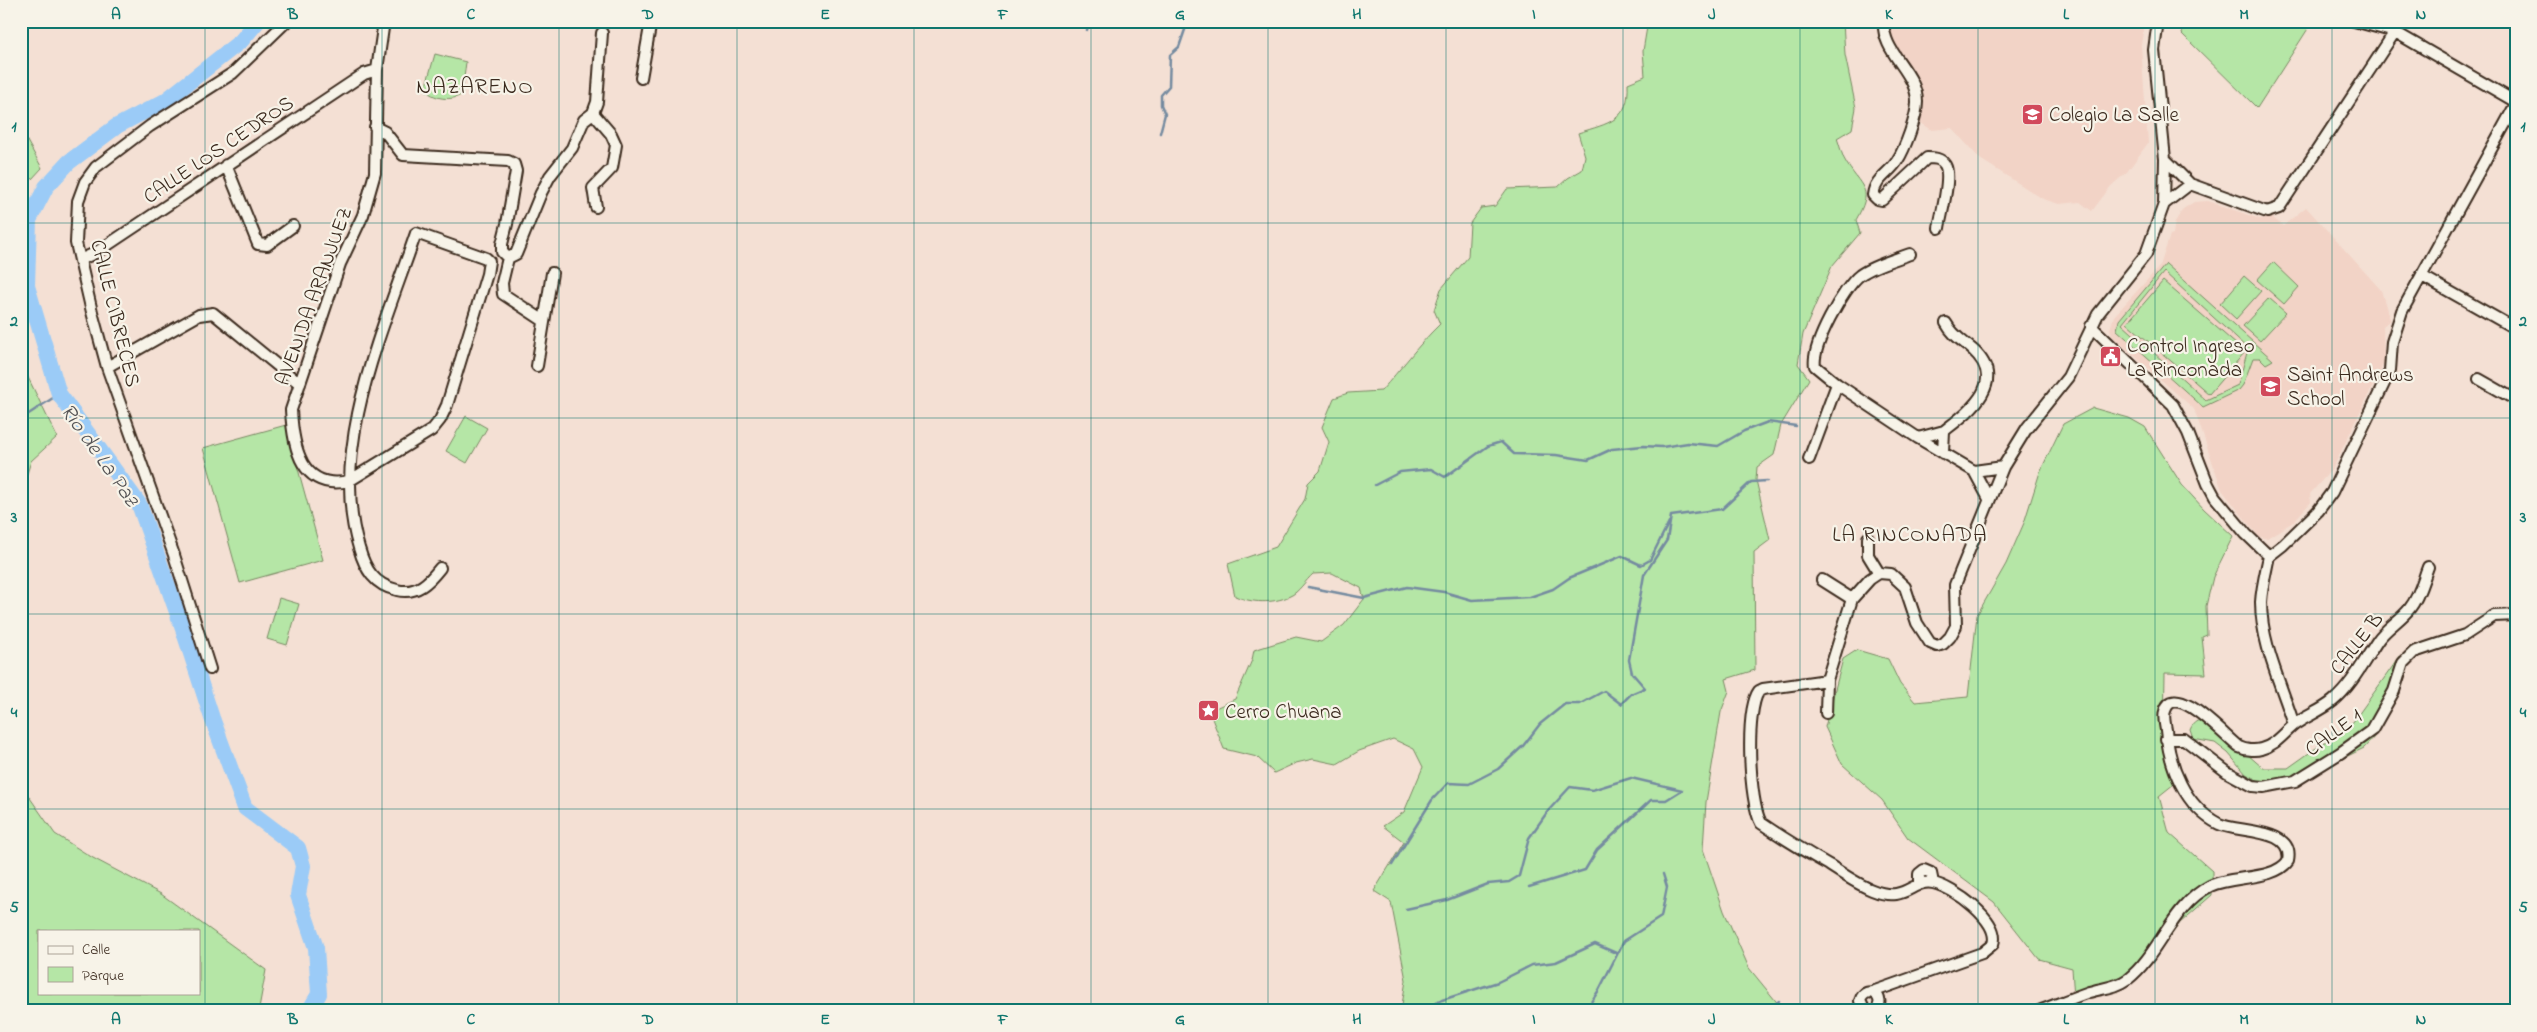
<svg xmlns="http://www.w3.org/2000/svg" width="2537" height="1032" viewBox="0 0 2537 1032" font-family="'Indie Flower',sans-serif">
	<style>
		.built { fill: #f2d3c6 }
		.green { fill: #b5e6a6; stroke: #788862; fill-rule: evenodd }
		.lines { fill: none; stroke-linecap: round; stroke-linejoin: round }
		.stream { stroke: #758ba0; stroke-width: 2.5 }
		.river { stroke: #9bcbf7; stroke-width: 16 }
		.street-casing { stroke: #3b2a1e; stroke-width: 14 }
		.street { stroke: #f7f3e8; stroke-width: 10 }
		.grid { fill: none; stroke: #0f766e; stroke-width: 1; stroke-opacity: 0.55 }
		.labels { text-anchor: middle; stroke-width: 4.5; stroke-linejoin: round; paint-order: stroke }
		.poi-label { font-size: 21px; fill: #3b2a1e; stroke: #f7f3e8; text-anchor: start }
		.street-label { font-size: 21px; fill: #3b2a1e; stroke: #f7f3e8 }
		.neighbourhood-label { font-size: 22px; letter-spacing: 1px; fill: #3b2a1e; stroke: #f7f3e8 }
		.water-label { font-size: 22px; font-style: italic; fill: #535254; stroke: #f7f3e8 }
		.neatline { fill: none; stroke: #0f766e; stroke-width: 2 }
		.grid-label { font-size: 16px; text-anchor: middle; font-weight: bold; fill: #0f766e }
	</style>
	<rect width="100%" height="100%" fill="#f4e0d4"/>
	<filter id="ink" filterUnits="userSpaceOnUse"><feTurbulence type="fractalNoise" baseFrequency=".02" numOctaves="2"/><feDisplacementMap in="SourceGraphic" scale="10" xChannelSelector="R" yChannelSelector="G"/><feConvolveMatrix kernelMatrix="1 2 1 2 8 2 1 2 1" color-interpolation-filters="sRGB"/></filter>
	<g filter="url(#ink)">
		<!-- built -->
		<path class="built" d="M1889,21H2145L2141,45L2148,143L2127,172L2111,186L2092,211L2080,202L2059,204L2043,199L1980,159L1952,128L1932,130L1918,121L1921,91L1915,77L1891,38L1887,26Z
			M2208,201L2260,219L2273,218L2283,226L2306,207L2381,290L2390,320L2383,326L2384,363L2333,468L2310,494L2311,502L2293,522L2267,538L2259,537L2222,490L2194,409L2112,336L2110,329L2114,316L2160,266L2170,235L2173,234L2175,222L2183,209L2194,202Z"/>
		<!-- green -->
		<path class="green" d="M1648,21H1843L1845,55L1856,108L1852,129L1837,138C1840,146 1842,157 1847,164C1864,190 1873,189 1856,220L1860,233L1832,266L1803,334L1798,364L1809,379L1781,425L1774,455L1757,467L1756,480L1770,540L1754,552L1755,670L1726,679L1729,691L1721,712L1706,802L1703,849L1724,911L1749,968L1784,1011H1401L1406,980L1391,902L1374,891L1404,842L1383,826L1404,812L1423,767L1414,749L1393,739L1359,751L1337,764L1313,759L1296,763L1274,773L1257,757L1224,749L1209,711L1235,699L1252,660L1254,650L1296,637L1321,642L1344,625L1364,599L1361,588L1332,573L1313,574C1306,580 1298,593 1290,596C1273,604 1251,603 1235,596L1228,564L1276,547L1305,499L1308,483L1320,471L1329,442L1322,427L1334,398L1348,393L1381,391C1401,369 1418,345 1440,324L1434,310L1441,289L1468,257L1470,223L1481,208L1495,206L1507,189L1558,187L1568,178L1582,170L1585,156L1578,133C1609,123 1630,121 1628,83L1645,76L1643,51Z
			M2186,21H2313L2257,108L2182,34Z
			M435,54L466,62L462,94C453,102 432,99 425,89Z
			M21,130L42,168L21,191Z
			M2273,262L2299,287L2284,304L2257,280Z
			M2166,264L2273,360L2266,364L2260,358H2253L2243,385L2239,390L2203,407L2117,330L2119,320ZM2164,272L2248,349L2238,385L2206,400L2122,324Z
			M2244,276L2261,291L2236,319L2220,304Z
			M2163,281L2245,352L2209,394L2127,323Z
			M2269,298L2286,313L2260,341L2243,326Z
			M21,363L57,437L31,461L21,493Z
			M2093,408L2129,418L2145,427L2182,485L2204,509L2233,536L2213,577L2206,606L2207,635L2202,637L2206,674L2165,673L2164,734L2174,784L2159,796L2169,833L2212,871V895L2180,923L2151,963L2122,986L2074,999L2072,968L2039,959L1994,902L1908,838L1882,800L1842,764L1825,727L1843,659L1857,650L1888,659L1900,684L1915,702L1968,697L1977,615L2006,564L2024,523L2040,472L2063,424Z
			M466,416L487,428L467,463L446,451Z
			M286,425L323,560L240,583L203,448Z
			M279,598L299,604L287,645L267,639Z
			M2400,656L2407,662L2397,692L2376,735L2364,748L2293,783L2261,782L2246,774L2228,753L2215,743L2193,739L2190,730C2194,720 2199,719 2209,721L2263,768H2288L2353,722Z
			M21,785L55,834L93,858L161,894L266,970L259,1008L245,1011H21ZM39,931H199V993H39Z"/>
		<g class="lines">
			<!-- stream -->
			<path class="stream" d="M1087,30L1089,21
				M1160,133L1165,114L1161,105V95L1169,86L1170,55L1179,47L1188,21
				M21,197L35,208
				M21,286H27
				M21,419L59,394
				M1375,485L1400,472L1431,469L1445,477L1488,446L1501,442L1514,454L1556,455L1588,460L1612,449L1643,446L1662,447L1688,443L1718,446L1744,431L1768,422L1796,426
				M1308,587L1364,598L1407,587L1444,592L1472,600L1530,597L1553,589L1569,578L1622,556L1641,565L1650,560L1669,522
				M1392,865L1432,800L1448,783L1469,784L1498,769L1523,746L1540,724L1565,704H1580L1604,691L1621,704L1631,694L1645,688L1632,673L1629,660L1644,575L1667,540L1671,516L1722,509L1751,482L1767,481
				M1529,887L1585,870L1597,850L1651,800H1666L1682,790
				M1406,909L1447,900L1488,884L1509,882L1519,876L1529,838L1548,811L1570,787L1592,790L1631,778L1682,790
				M1420,1011L1442,1000L1498,982L1532,965L1556,962L1595,944L1616,953
				M1585,1011L1599,990L1624,941L1661,917L1667,887L1663,874
				M1767,1011L1779,1001"/>
			<!-- river -->
			<path class="river" d="M258,21L241,41L165,101L117,126L69,162L46,187L29,220L27,286L59,394L139,504L183,629L212,718L245,808L298,848L303,866L298,895L316,948L319,994L309,1011"/>
			<defs>
				<path id="street" d="M384,21L377,70L375,173L363,215L340,264L291,410C293,447 301,491 349,481L432,430L440,420L447,405L487,274L489,261L486,258L416,233C384,327 328,449 359,548C365,569 374,585 397,590C417,595 429,582 440,568
					M1884,21C1881,53 1917,71 1917,102C1917,116 1905,149 1897,161C1890,173 1875,178 1873,195L1877,199L1882,200L1927,158C1934,158 1941,158 1945,165C1952,177 1941,214 1939,228
					M2354,21L2395,32L2516,102
					M641,78L651,21
					M593,113L611,134L616,145L612,168L593,188L596,207
					M375,127L385,132L403,155L508,161L514,164L516,171L507,224L502,244V252L508,258L516,254L541,193L550,176L572,148L584,120L593,113L597,102L602,33
					M2165,159L2190,184L2267,212L2279,208L2402,21
					M226,165L258,244L267,245L293,226
					M2164,204L2190,184
					M1910,254C1894,260 1874,265 1860,275C1844,287 1811,346 1815,366L1837,384L1918,438L1974,471L1989,499
					M508,258L502,283L503,294L544,321
					M80,260L97,252L364,74L377,70
					M2422,276L2516,329
					M2091,326L2173,405L2188,433L2208,484L2215,497L2246,534L2269,556C2266,571 2262,586 2261,602C2261,644 2282,686 2294,725
					M537,366L552,273
					M107,367L199,315L213,313L300,384
					M2479,379L2516,400
					M1918,438L1944,431
					M1943,453L1944,431C1968,412 2009,383 1973,350C1963,341 1953,336 1946,323
					M1809,459L1837,384
					M1974,471L2003,467
					M1868,538V555L1879,573
					M2269,556L2283,545L2318,511L2332,492L2390,371L2392,342L2402,311L2516,104
					M1822,580L1852,599
					M210,669L174,555L107,367L92,312L76,243L78,201L85,182L96,167L150,126L233,73L287,21
					M1826,713L1827,680
					M2166,739H2184L2227,772L2253,786L2264,787L2295,781L2340,753L2372,730L2394,691L2403,663L2414,652L2465,635L2494,616L2516,615
					M1919,884V874L1924,870L1931,873L1933,883
					M1872,992L1982,953L1993,944C2001,921 1953,887 1933,883C1911,879 1907,904 1872,890C1857,884 1843,874 1829,865C1806,852 1783,838 1761,823C1749,802 1745,710 1759,691L1763,689L1827,680L1852,599L1870,579L1879,573L1891,574L1905,587L1917,623L1930,643L1937,646L1943,644L1950,637L1956,626L1955,585L2003,467L2027,428L2068,377L2098,314L2146,254L2164,204L2165,159L2154,50L2158,21
					M1865,1011L1860,1001C1866,982 1889,998 1875,1011
					M2039,1011C2055,1005 2072,998 2089,992C2102,988 2116,988 2128,979C2160,954 2171,906 2210,886C2232,875 2274,881 2288,861C2295,827 2237,833 2219,824C2185,807 2169,766 2166,730C2165,724 2163,716 2165,711C2174,678 2228,740 2239,747C2245,750 2255,751 2261,749C2276,745 2283,734 2294,725C2306,716 2321,711 2333,701C2352,685 2364,661 2378,640C2386,628 2401,620 2410,608C2419,597 2423,580 2428,567"/>
			</defs>
			<!-- street casing -->
			<use href="#street" class="street-casing"/>
			<!-- street -->
			<use href="#street" class="street"/>
		</g>
	</g>
	<!-- grid -->
	<path class="grid" d="M205,21V1011M382,21V1011M559,21V1011M737,21V1011M914,21V1011M1091,21V1011M1268,21V1011M1446,21V1011M1623,21V1011M1800,21V1011M1978,21V1011M2155,21V1011M2332,21V1011M21,223H2516M21,418H2516M21,614H2516M21,809H2516"/>
	<!-- icons -->
	<defs>
		<symbol id="school-square" viewBox="-11 -11 22 22"><rect x="-9" y="-9" width="18" height="18" rx="4" fill="#d1495b" stroke="#f7f3e8"/><path d="M0-5L7-2L0 1L-7-2ZM-4 1L0 2.5L4 1V4Q0 6-4 4Z" fill="#fff"/></symbol>
		<symbol id="civic-square" viewBox="-11 -11 22 22"><rect x="-9" y="-9" width="18" height="18" rx="4" fill="#d1495b" stroke="#f7f3e8"/><path d="M-.6-6.5H3V-4.5H.6V-3L4-1V1h2V6H-6V1h2V-1L-.6-3ZM-1.2 2.5V6h2.4V2.5Z" fill="#fff"/></symbol>
		<symbol id="sight-square" viewBox="-11 -11 22 22"><rect x="-9" y="-9" width="18" height="18" rx="4" fill="#d1495b" stroke="#f7f3e8"/><path d="M0-6L1.8-2.2L6-1.7L2.9 1.2L3.7 5.4L0 3.3L-3.7 5.4L-2.9 1.2L-6-1.7L-1.8-2.2Z" fill="#fff"/></symbol>
	</defs>
	<g fill-rule="evenodd">
		<use href="#school-square" x="2020" y="102" width="25" height="25"/>
		<use href="#civic-square" x="2098" y="344" width="25" height="25"/>
		<use href="#school-square" x="2258" y="374" width="25" height="25"/>
		<use href="#sight-square" x="1196" y="698" width="25" height="25"/>
	</g>
	<g class="labels">
		<!-- poi labels -->
		<g class="poi-label">
			<text x="2049" y="121">Colegio La Salle</text>
			<text x="2127" y="352">Control Ingreso<tspan x="2127" dy="24">La Rinconada</tspan></text>
			<text x="2287" y="381">Saint Andrews<tspan x="2287" dy="24">School</tspan></text>
			<text x="1225" y="718">Cerro Chuana</text>
		</g>
		<!-- street labels -->
		<g class="street-label">
			<text transform="translate(218 149) rotate(-34)" y="7">CALLE LOS CEDROS</text>
			<text transform="translate(313 296) rotate(-70)" y="7">AVENIDA ARANJUEZ</text>
			<text transform="translate(116 313) rotate(76)" y="7">CALLE CIBRECES</text>
			<text transform="translate(2356 643) rotate(-52)" y="7">CALLE B</text>
			<text transform="translate(2333 732) rotate(-36)" y="7">CALLE 1</text>
		</g>
		<!-- neighbourhood labels -->
		<g class="neighbourhood-label">
			<text x="475" y="93">NAZARENO</text>
			<text x="1910" y="541">LA RINCONADA</text>
		</g>
		<!-- water labels -->
		<g class="water-label">
			<text transform="translate(101 454) rotate(55)" y="8">Río de La Paz</text>
		</g>
	</g>
	<!-- margin -->
	<rect width="2537" height="1032" fill="none" stroke="#f7f3e8" stroke-width="55"/>
	<!-- legend -->
	<rect x="38" y="930" width="162" height="65" fill="#f7f3e8" stroke="#aca397"/>
	<rect x="48" y="946" width="25" height="8" fill="#f7f3e8" stroke="#aca397"/>
	<text x="82" y="954" font-size="15" fill="#3b2a1e">Calle</text>
	<rect x="48" y="967" width="25" height="15" fill="#b5e6a6" stroke="#aca397"/>
	<text x="82" y="980" font-size="15" fill="#3b2a1e">Parque</text>
	<rect x="28" y="28" width="2482" height="976" class="neatline"/>
	<g class="grid-label">
		<text x="116" y="19">A</text>
		<text x="293" y="19">B</text>
		<text x="471" y="19">C</text>
		<text x="648" y="19">D</text>
		<text x="825" y="19">E</text>
		<text x="1003" y="19">F</text>
		<text x="1180" y="19">G</text>
		<text x="1357" y="19">H</text>
		<text x="1534" y="19">I</text>
		<text x="1712" y="19">J</text>
		<text x="1889" y="19">K</text>
		<text x="2066" y="19">L</text>
		<text x="2244" y="19">M</text>
		<text x="2421" y="19">N</text>
		<text x="14" y="131">1</text>
		<text x="2523" y="131">1</text>
		<text x="14" y="326">2</text>
		<text x="2523" y="326">2</text>
		<text x="14" y="522">3</text>
		<text x="2523" y="522">3</text>
		<text x="14" y="717">4</text>
		<text x="2523" y="717">4</text>
		<text x="14" y="912">5</text>
		<text x="2523" y="912">5</text>
		<text x="116" y="1024">A</text>
		<text x="293" y="1024">B</text>
		<text x="471" y="1024">C</text>
		<text x="648" y="1024">D</text>
		<text x="825" y="1024">E</text>
		<text x="1003" y="1024">F</text>
		<text x="1180" y="1024">G</text>
		<text x="1357" y="1024">H</text>
		<text x="1534" y="1024">I</text>
		<text x="1712" y="1024">J</text>
		<text x="1889" y="1024">K</text>
		<text x="2066" y="1024">L</text>
		<text x="2244" y="1024">M</text>
		<text x="2421" y="1024">N</text>
	</g>
</svg>
